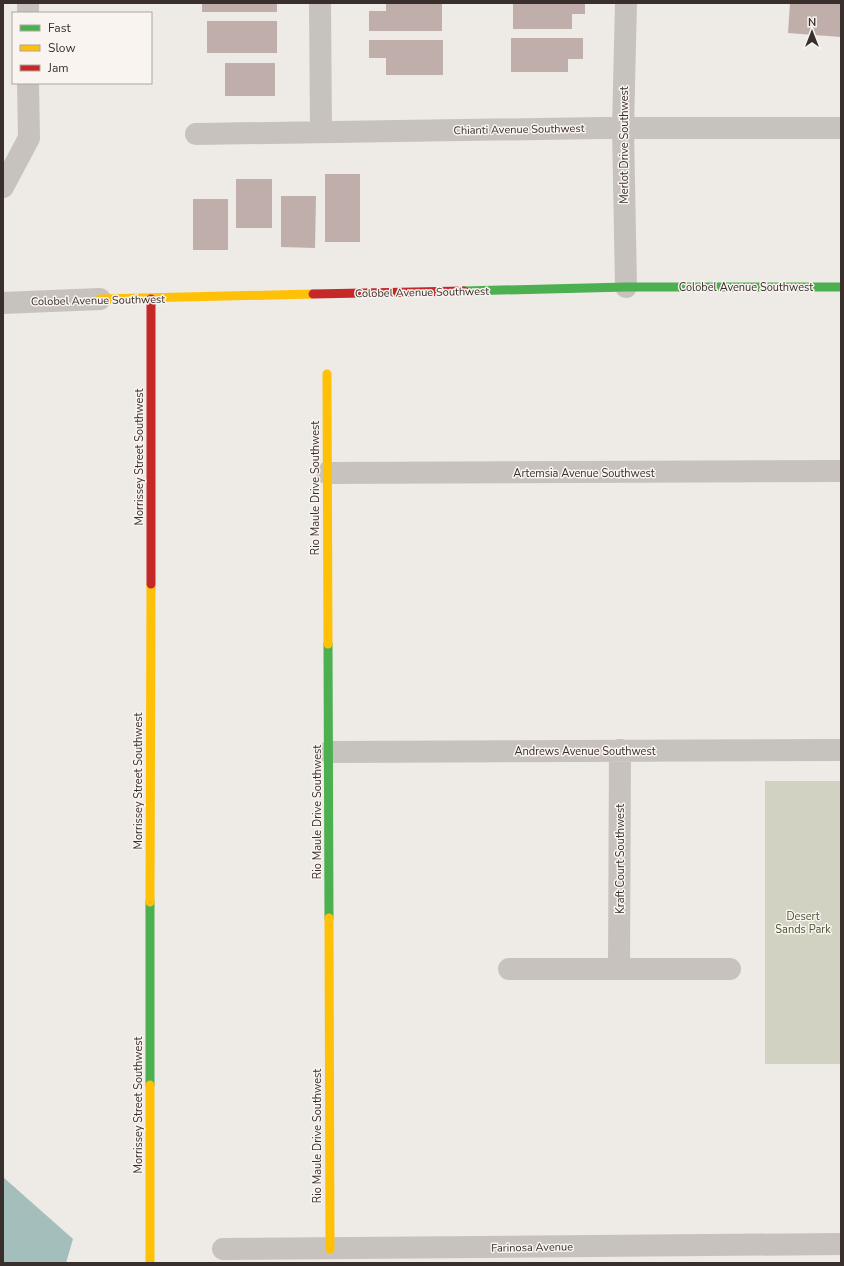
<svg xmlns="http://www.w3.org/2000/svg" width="844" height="1266" viewBox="0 0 844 1266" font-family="'Nunito Sans',sans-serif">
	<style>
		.green { fill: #d1d2c2 }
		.water { fill: #a4bfbb }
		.building { fill: #c0aeaa }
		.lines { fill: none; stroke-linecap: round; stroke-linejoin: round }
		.street { stroke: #c8c2bf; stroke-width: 22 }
		.fast { stroke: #4caf50; stroke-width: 9 }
		.slow { stroke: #ffc107; stroke-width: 9 }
		.jam { stroke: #c62828; stroke-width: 9 }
		.labels { text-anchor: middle; stroke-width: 3; stroke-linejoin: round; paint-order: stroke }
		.street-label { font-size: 11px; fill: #392f2d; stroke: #f9f4ef }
		.park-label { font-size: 11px; fill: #4c5433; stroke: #f9f4ef }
	</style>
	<rect width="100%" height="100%" fill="#eeeae6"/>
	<!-- green -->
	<path class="green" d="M765,781H841V1064H765Z"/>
	<!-- water -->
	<path class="water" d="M3,1177L73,1239L66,1263H3Z"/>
	<!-- building -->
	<path class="building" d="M202,3H277V12H202Z
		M386,3H442V31H369V11H386Z
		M513,3H585V14H572V29H513Z
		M790,3H841V37L788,33Z
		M207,21H277V53H207Z
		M511,38H583V59H568V72H511Z
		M369,40H443V75H386V58H369Z
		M225,63H275V96H225Z
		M325,174H360V242H325Z
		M236,179H272V228H236Z
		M281,196H316L315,248L281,247Z
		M193,199H228V250H193Z"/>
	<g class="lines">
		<!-- street -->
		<path class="street" d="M28,3V13
			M320,3L321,132
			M626,3L623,128L626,287
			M196,134L602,128H841
			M3,187L29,138L28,83
			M3,303L100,299
			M327,473L841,471
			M329,752L841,750
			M619,967L620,750
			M509,969H730
			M223,1249L841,1244"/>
		<!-- fast -->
		<path class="fast" d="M464,291L626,287H841
			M328,644L329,918
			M150,1085V902"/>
		<!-- slow -->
		<path class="slow" d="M100,299L313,294
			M327,374L328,644
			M150,902L151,584
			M329,918L330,1249
			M150,1263V1085"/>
		<!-- jam -->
		<path class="jam" d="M313,294L464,291
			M151,584V299"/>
	</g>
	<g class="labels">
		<!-- street labels -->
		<g class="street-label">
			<text transform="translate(519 129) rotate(-1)" y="4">Chianti Avenue Southwest</text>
			<text transform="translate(624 145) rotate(-90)" y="4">Merlot Drive Southwest</text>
			<text x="746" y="291">Colobel Avenue Southwest</text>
			<text transform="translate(422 292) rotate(-1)" y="4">Colobel Avenue Southwest</text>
			<text transform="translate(98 300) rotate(-1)" y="4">Colobel Avenue Southwest</text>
			<text transform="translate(139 457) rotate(-90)" y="4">Morrissey Street Southwest</text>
			<text x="584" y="477">Artemsia Avenue Southwest</text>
			<text transform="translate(315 488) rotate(-90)" y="4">Rio Maule Drive Southwest</text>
			<text x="585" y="755">Andrews Avenue Southwest</text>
			<text transform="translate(138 781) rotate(-90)" y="4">Morrissey Street Southwest</text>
			<text transform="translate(317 812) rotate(-90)" y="4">Rio Maule Drive Southwest</text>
			<text transform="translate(620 859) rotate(-90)" y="4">Kraft Court Southwest</text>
			<text transform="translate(138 1105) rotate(-90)" y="4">Morrissey Street Southwest</text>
			<text transform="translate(317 1136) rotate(-90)" y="4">Rio Maule Drive Southwest</text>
			<text transform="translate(532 1247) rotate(-1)" y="4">Farinosa Avenue</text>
		</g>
		<!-- park labels -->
		<g class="park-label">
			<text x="803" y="920">Desert<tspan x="803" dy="13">Sands Park</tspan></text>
		</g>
	</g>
	<!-- border -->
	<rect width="844" height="1266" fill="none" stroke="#392f2d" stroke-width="8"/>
	<!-- legend -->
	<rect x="12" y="12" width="140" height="72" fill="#f9f4ef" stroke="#aca5a1"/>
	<rect x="20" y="25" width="20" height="6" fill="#4caf50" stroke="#aca5a1"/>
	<text x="48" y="32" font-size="12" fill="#392f2d">Fast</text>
	<rect x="20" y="45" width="20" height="6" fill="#ffc107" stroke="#aca5a1"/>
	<text x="48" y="52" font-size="12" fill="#392f2d">Slow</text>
	<rect x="20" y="65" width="20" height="6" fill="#c62828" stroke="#aca5a1"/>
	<text x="48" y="72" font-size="12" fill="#392f2d">Jam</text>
	<!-- north arrow -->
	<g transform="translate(812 32)" stroke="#f9f4ef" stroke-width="3" paint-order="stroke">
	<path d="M0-3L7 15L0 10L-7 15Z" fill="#392f2d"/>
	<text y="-6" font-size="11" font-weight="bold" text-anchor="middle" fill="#392f2d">N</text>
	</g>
</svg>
